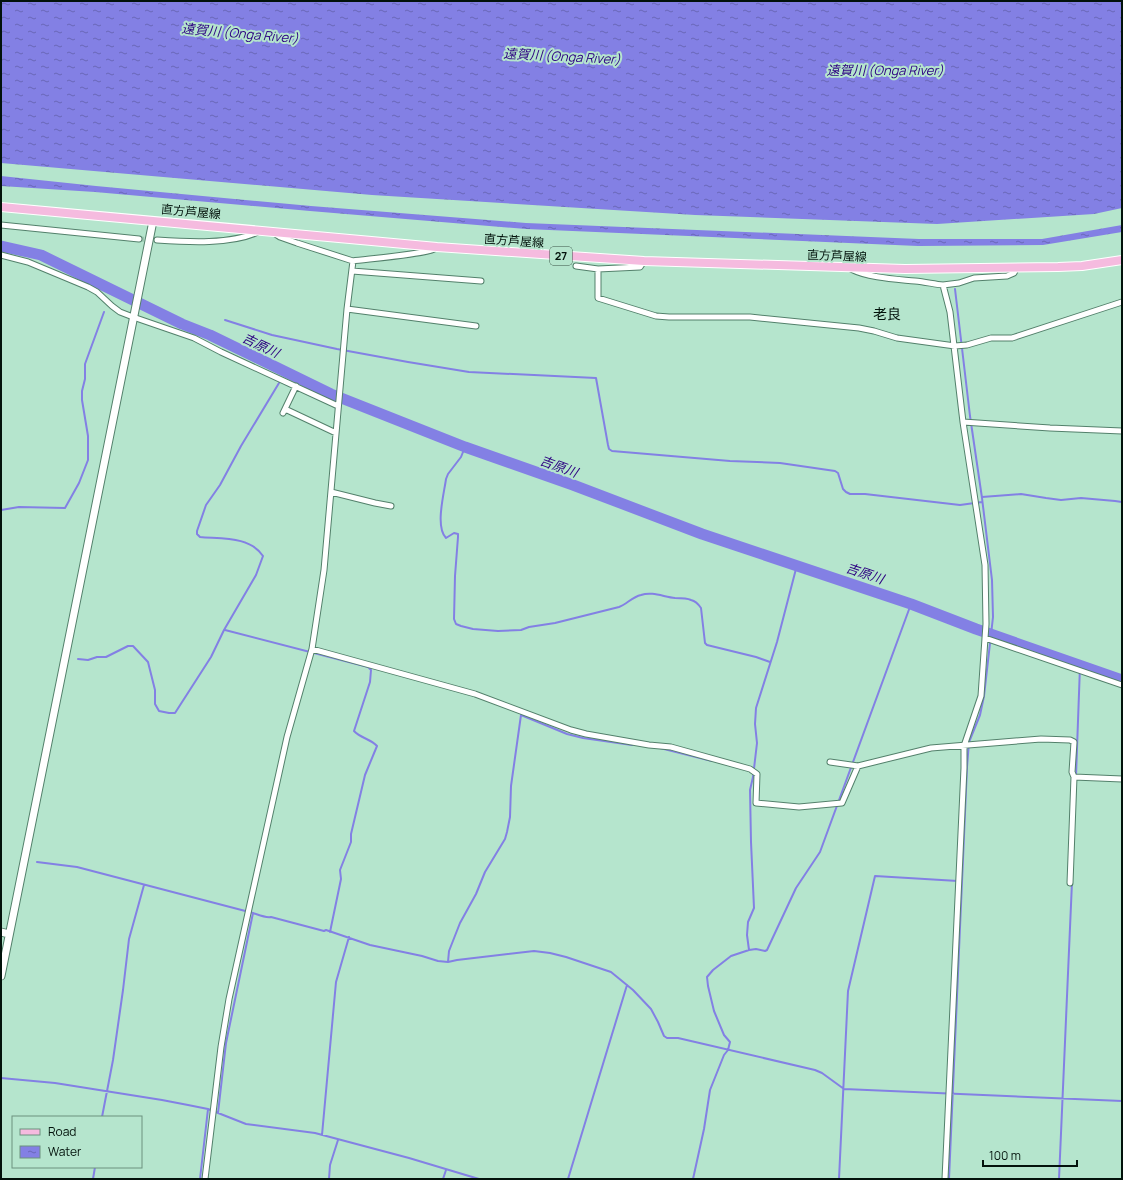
<svg xmlns="http://www.w3.org/2000/svg" width="1123" height="1180" viewBox="0 0 1123 1180" font-family="Manrope,'Noto Sans JP',sans-serif">
	<style>
		.water { fill: url(#water-ripples) }
		.lines { fill: none; stroke-linecap: round; stroke-linejoin: round }
		.stream { stroke: #8380e4; stroke-width: 2 }
		.river { stroke: #8380e4; stroke-width: 11 }
		.street-tunnel { stroke: #9ac5b0; stroke-width: 5; stroke-dasharray: 5 2.5; stroke-linecap: butt }
		.street-casing { stroke: #53806b; stroke-width: 7 }
		.secondary-casing { stroke: #53806b; stroke-width: 9 }
		.primary-casing { stroke: #fff; stroke-width: 10 }
		.street { stroke: #fff; stroke-width: 5 }
		.secondary { stroke: #fff; stroke-width: 7 }
		.primary { stroke: #f5bbdf; stroke-width: 8 }
		.labels { text-anchor: middle; stroke-width: 4; stroke-linejoin: round; paint-order: stroke }
		.shield { fill: #b5e5cd; stroke: #385145; stroke-width: 1 }
		.shield-label { font-size: 11px; font-weight: bold; fill: #02120b }
		.street-label { font-size: 12px; fill: #02120b; stroke: #b5e5cd }
		.water-label { font-size: 13px; font-style: italic; fill: #2c0081; stroke: #b5e5cd }
		.quarter-label { font-size: 14px; fill: #02120b; stroke: #b5e5cd }
	</style>
	<defs>
		<pattern id="water-ripples" width="26" height="14" patternUnits="userSpaceOnUse"><rect width="26" height="14" fill="#8380e4"/><path d="M2 4q2-2 4 0t4 0M15 11q2-2 4 0t4 0" fill="none" stroke="#6967b7"/></pattern>
	</defs>
	<rect width="100%" height="100%" fill="#b5e5cd"/>
	<!-- water -->
	<path class="water" d="M1,1H1122V208L1094,214L937,224L695,215L372,195L1,163Z
		M1,176L96,186L311,206L526,223L919,239H1042L1122,225V232L1043,245L918,246L526,229L310,211L95,192L1,186Z"/>
	<g class="lines">
		<!-- stream -->
		<path class="stream" d="M112,294L113,290
			M225,320L272,335L337,349L408,362L469,372L596,378L608,445L609,449L612,451L730,461L780,463L835,471L838,473L843,489L846,492L850,494H865L960,505L982,502
			M465,447L461,457L448,474L446,479C444,494 435,527 446,538L454,533L458,534V537L455,576L454,619L456,624L461,626L473,629L498,631L521,630L529,627L555,623L619,607C627,604 632,597 641,595C652,591 664,597 675,598C680,598 687,598 691,600C695,601 699,605 701,608L705,643L707,645L756,657L770,662
			M982,497L1021,494L1046,498L1061,500L1081,498L1115,501L1122,502
			M1,510L19,507L65,508L79,483L88,460V436L82,400V391L85,379V364L104,312
			M225,630L368,667L371,670L370,682L354,731C360,738 371,739 377,746L365,775L351,834V842L340,870L341,879L330,932
			M78,659L88,660L97,657H106L128,646H133L148,662L155,690V704L159,711L169,713H175L211,657L224,630L256,575L263,556C250,536 221,539 200,537L197,534V531L206,505L220,485L241,446L279,383
			M660,748L712,761
			M1076,776L1080,666
			M37,862L77,867L253,913C259,915 265,918 271,917L324,931L326,930L370,945L422,956L438,961L448,962L457,960L534,951L550,953L566,957L611,972L633,990L651,1009L658,1022L664,1036L667,1038H678L815,1070L822,1073L844,1089L1122,1101
			M749,950L756,949L765,951L767,950L796,888L820,852L911,604
			M448,962L449,951L460,923L476,894L485,872L505,839L507,832L510,817L511,786L521,715L567,734L583,738L632,745
			M1,1078L55,1083L162,1100L188,1105L208,1109L246,1124L315,1133L409,1158L479,1179
			M218,1113L226,1043L253,913
			M102,1117L113,1060L123,990L129,939L144,885
			M322,1135L336,982L349,937
			M93,1179L95,1167
			M200,1179L208,1109
			M329,1179L330,1165L338,1140
			M443,1179L446,1170
			M568,1179L627,985
			M693,1179L704,1129L710,1090L724,1055L728,1050L730,1042L724,1035L714,1011L708,986L707,977L713,970L731,956L749,950L747,935L748,922L754,908L751,842L750,790L753,777L757,743L755,724L756,708L777,642L797,565
			M839,1179L848,991L875,876L958,881
			M949,1179L967,767L969,742L980,715L984,696L993,617L992,580L982,498L970,416L955,289
			M1059,1179L1072,882"/>
		<!-- river -->
		<path class="river" d="M1,246L41,255L182,324L210,335L331,394L465,447L573,485L702,534L911,604L976,629L1122,680"/>
		<!-- street-tunnel -->
		<path class="street-tunnel" d="M139,239L157,240"/>
		<defs>
			<path id="street" d="M1,225L139,239
				M157,240C186,242 233,245 260,231
				M1,255L28,262L88,287L97,292L112,306L120,312L133,317L194,338L221,352L338,406
				M353,261C367,259 429,254 436,248
				M576,266L598,269L640,267L644,261
				M598,269V298L656,316L669,317H750L859,328L874,331L897,338L955,346L967,345L991,338H1012L1122,302
				M851,269C869,278 895,279 915,281C925,282 934,284 943,285L950,312L963,422L985,565L986,624L981,696L964,746V768L945,1179
				M352,271L481,281
				M943,285L959,283L974,278L1007,276L1014,273L1016,269
				M347,309L476,326
				M285,409L336,433
				M283,413L296,386
				M963,422L1050,428L1122,431
				M331,492L375,503L391,506
				M985,638L1122,685
				M312,649L475,694L571,730L586,734L649,745L671,747L750,769L757,774L756,803L799,807L842,803L858,766
				M830,762L858,766L931,748L1041,739L1070,740L1074,742L1072,772L1074,777L1070,883
				M1074,777L1122,779
				M205,1179L221,1047L229,999L287,737L312,649L324,570L347,309L353,261L297,243L280,237L274,233"/>
			<path id="secondary" d="M1,932L9,934
				M1,976L153,221"/>
			<path id="primary" d="M1,207L437,247L644,261L905,269L1058,267L1082,266L1122,260"/>
		</defs>
		<!-- street casing -->
		<use href="#street" class="street-casing"/>
		<!-- secondary casing -->
		<use href="#secondary" class="secondary-casing"/>
		<!-- primary casing -->
		<use href="#primary" class="primary-casing"/>
		<!-- street -->
		<use href="#street" class="street"/>
		<!-- secondary -->
		<use href="#secondary" class="secondary"/>
		<!-- primary -->
		<use href="#primary" class="primary"/>
	</g>
	<g class="labels">
		<!-- shield labels -->
		<rect class="shield" x="550" y="247" width="22" height="18" rx="3"/>
		<g class="shield-label">
			<text x="561" y="260">27</text>
		</g>
		<!-- street labels -->
		<g class="street-label">
			<text transform="translate(191 212) rotate(5)" y="4">直方芦屋線</text>
			<text transform="translate(514 241) rotate(4)" y="4">直方芦屋線</text>
			<text transform="translate(837 256) rotate(2)" y="4">直方芦屋線</text>
		</g>
		<!-- water labels -->
		<g class="water-label">
			<text transform="translate(240 33) rotate(5)" y="5">遠賀川 (Onga River)</text>
			<text transform="translate(562 56) rotate(3)" y="5">遠賀川 (Onga River)</text>
			<text x="885" y="75">遠賀川 (Onga River)</text>
			<text transform="translate(261 345) rotate(26)" y="5">吉原川</text>
			<text transform="translate(559 466) rotate(20)" y="5">吉原川</text>
			<text transform="translate(865 573) rotate(19)" y="5">吉原川</text>
		</g>
		<!-- quarter labels -->
		<g class="quarter-label">
			<text x="887" y="319">老良</text>
		</g>
	</g>
	<!-- border -->
	<rect width="1123" height="1180" fill="none" stroke="#02120b" stroke-width="4"/>
	<!-- legend -->
	<rect x="12" y="1116" width="130" height="52" fill="#b5e5cd" stroke="#6d917f"/>
	<rect x="20" y="1129" width="20" height="6" fill="#f5bbdf" stroke="#6d917f"/>
	<text x="48" y="1136" font-size="12" fill="#02120b">Road</text>
	<rect x="20" y="1146" width="20" height="12" fill="url(#water-ripples)" stroke="#6d917f"/>
	<text x="48" y="1156" font-size="12" fill="#02120b">Water</text>
	<!-- scale -->
	<path d="M983 1160v6h94v-6" fill="none" stroke="#02120b" stroke-width="2"/>
	<text x="989" y="1160" font-size="12" fill="#02120b" stroke="#b5e5cd" stroke-width="3" paint-order="stroke">100 m</text>
</svg>
